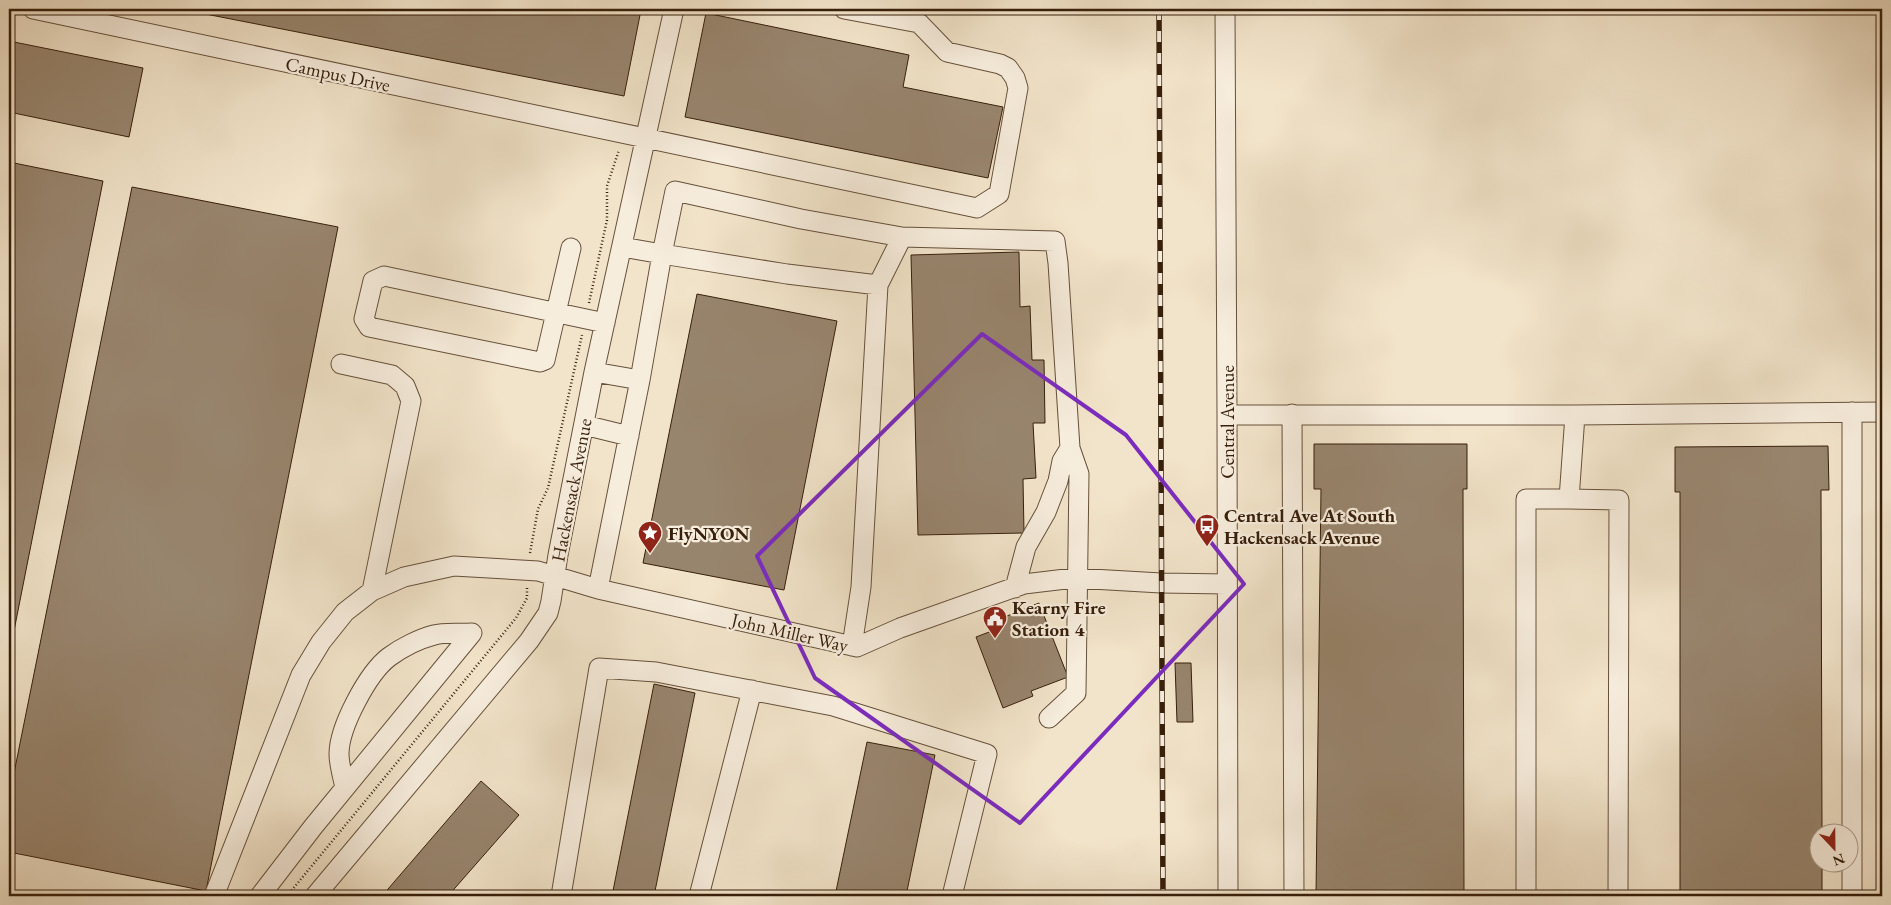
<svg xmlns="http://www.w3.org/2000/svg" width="1891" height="905" viewBox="0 0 1891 905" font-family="'EB Garamond',serif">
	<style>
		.building { fill: #98856e; stroke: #371f0b }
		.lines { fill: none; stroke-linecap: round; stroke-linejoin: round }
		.minor-casing { stroke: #66503b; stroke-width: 21 }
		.path { stroke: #371f0b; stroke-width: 2.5; stroke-dasharray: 1 2.5; stroke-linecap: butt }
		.minor { stroke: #f7eddd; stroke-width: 19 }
		.rail-casing { stroke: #371f0b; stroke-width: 5.5 }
		.rail { stroke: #f7eddd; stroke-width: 4; stroke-dasharray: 11; stroke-linecap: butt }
		.marked { fill: none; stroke: #7b2cbf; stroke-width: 4; stroke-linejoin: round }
		.labels { text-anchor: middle; stroke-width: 4.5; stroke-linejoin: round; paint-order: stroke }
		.street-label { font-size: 19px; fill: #371f0b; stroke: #f7eddd }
		.poi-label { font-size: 19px; font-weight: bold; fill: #371f0b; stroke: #f7eddd; text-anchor: start }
	</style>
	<rect width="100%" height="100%" fill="#f2e4ca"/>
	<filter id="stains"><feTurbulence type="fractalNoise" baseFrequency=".004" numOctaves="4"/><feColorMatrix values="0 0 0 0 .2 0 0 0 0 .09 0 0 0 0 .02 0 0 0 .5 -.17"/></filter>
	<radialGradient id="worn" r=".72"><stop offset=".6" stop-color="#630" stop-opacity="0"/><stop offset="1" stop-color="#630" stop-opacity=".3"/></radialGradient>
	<!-- building -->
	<path class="building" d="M180,9H637L641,10L624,96Z
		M706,13L909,55L903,87L1003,107L988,178L685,117Z
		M9,41L143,68L129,137L9,112Z
		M9,162L103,181L9,656Z
		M132,187L338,227L206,891L9,852V798Z
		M1019,252L1020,307L1030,306L1032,360H1044L1045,423H1033L1036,478L1023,479L1024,533L918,535L911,255Z
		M697,294L837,321L784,590L643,563Z
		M1314,444H1467V489H1463L1464,896H1316L1321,489H1314Z
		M1828,446L1829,490H1821L1822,832H1818V862H1822V896H1680V492H1675V447Z
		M1039,603L1068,677L1031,691L1033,696L1003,708L976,637L1005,626L1002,618Z
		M1175,663H1191L1193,722H1177Z
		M654,684L695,693L654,896H612Z
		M867,742L935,755L906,896H835Z
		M481,781L519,815L448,896H382Z"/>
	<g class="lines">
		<defs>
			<path id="minor" d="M33,9L977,208L999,194L1018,88L1015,78L1008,68L1000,64L947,52L919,23L844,9
				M1225,9L1227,415L1228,896
				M571,248L545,360L540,362L369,327L364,319L373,281L384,276L605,323
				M878,285L787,274L662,254L675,191L801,219L902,237
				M341,364L392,375L405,386L411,401L372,591
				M594,372L640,380
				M1852,412V896
				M1292,414L1294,896
				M1227,415H1575L1569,499H1526V896
				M1575,415L1882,412
				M584,425L629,436
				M1569,499L1619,500L1618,896
				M598,589L640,380L662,254L622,247
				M852,646L861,587L878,285L902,237L1055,241L1058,263L1070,448L1062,461L1058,481L1046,512L1026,547L1015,588
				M1049,718L1076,693L1079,474L1070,448
				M214,896L301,675L321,642L345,612L372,591L404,577L454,566L538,571L598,589L857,647L900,628L1024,584L1074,578L1161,583L1227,584
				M260,896L313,827L472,633C460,634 445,632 434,635C419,639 401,648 389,657C368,673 339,727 339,754C339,765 343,777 345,788
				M315,896L529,641L548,613L551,601L558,555L594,372L674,9
				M561,896L599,668L656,672L833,706L987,754L952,896
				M699,896L752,690"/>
		</defs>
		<!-- minor casing -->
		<use href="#minor" class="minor-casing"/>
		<!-- path -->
		<path class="path" d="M589,303L607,220V186L619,150
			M530,553L538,509L548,488L582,335
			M287,896L516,618L527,598V586"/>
		<!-- minor -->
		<use href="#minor" class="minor"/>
		<defs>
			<path id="rail" d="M1159,9L1163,896"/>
		</defs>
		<!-- rail casing -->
		<use href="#rail" class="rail-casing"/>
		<!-- rail -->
		<use href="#rail" class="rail"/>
	</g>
	<!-- marked area -->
	<path class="marked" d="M982,334L1126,435L1244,584L1020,823L815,678L757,556Z"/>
	<!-- icons -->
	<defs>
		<symbol id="bus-pin" viewBox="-11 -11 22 30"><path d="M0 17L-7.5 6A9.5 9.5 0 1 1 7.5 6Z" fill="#8f2418" stroke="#f7eddd"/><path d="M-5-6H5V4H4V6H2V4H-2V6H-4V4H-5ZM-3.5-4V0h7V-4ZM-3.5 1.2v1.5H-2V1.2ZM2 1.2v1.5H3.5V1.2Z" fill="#fff"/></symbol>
		<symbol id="sight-pin" viewBox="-11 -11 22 30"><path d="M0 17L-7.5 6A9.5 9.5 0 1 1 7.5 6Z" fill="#8f2418" stroke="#f7eddd"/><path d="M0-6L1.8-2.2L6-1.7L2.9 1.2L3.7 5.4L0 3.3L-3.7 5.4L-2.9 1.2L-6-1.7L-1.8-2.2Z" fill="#fff"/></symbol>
		<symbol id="civic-pin" viewBox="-11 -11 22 30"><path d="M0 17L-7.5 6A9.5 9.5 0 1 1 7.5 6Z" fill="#8f2418" stroke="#f7eddd"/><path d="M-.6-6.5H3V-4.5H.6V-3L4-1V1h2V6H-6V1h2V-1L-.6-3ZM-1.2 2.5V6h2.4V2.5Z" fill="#fff"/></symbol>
	</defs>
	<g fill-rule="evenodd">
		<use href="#bus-pin" x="1193" y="512" width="28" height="38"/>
		<use href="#sight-pin" x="636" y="519" width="28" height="38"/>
		<use href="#civic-pin" x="981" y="604" width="28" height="38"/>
	</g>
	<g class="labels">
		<!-- street labels -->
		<g class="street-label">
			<text transform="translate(338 74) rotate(12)" y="7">Campus Drive</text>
			<text transform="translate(1227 422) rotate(-90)" y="7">Central Avenue</text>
			<text transform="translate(571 490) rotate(-79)" y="7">Hackensack Avenue</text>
			<text transform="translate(790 632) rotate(13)" y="7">John Miller Way</text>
		</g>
		<!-- poi labels -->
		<g class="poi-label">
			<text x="1224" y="522">Central Ave At South<tspan x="1224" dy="22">Hackensack Avenue</tspan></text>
			<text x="668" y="540">FlyNYON</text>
			<text x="1012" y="614">Kearny Fire<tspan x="1012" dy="22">Station 4</tspan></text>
		</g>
	</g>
	<!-- margin -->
	<rect width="1891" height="905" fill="none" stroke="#f2e4ca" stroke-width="30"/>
	<rect x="10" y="10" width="1871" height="885" fill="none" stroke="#371f0b" stroke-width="2.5"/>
	<rect x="15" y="15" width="1861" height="875" fill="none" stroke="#371f0b"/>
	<!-- north arrow -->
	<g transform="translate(1834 848) rotate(158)"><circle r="24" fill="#f7eddd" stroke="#aa9b89"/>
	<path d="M0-4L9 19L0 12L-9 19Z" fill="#8f2418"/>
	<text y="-8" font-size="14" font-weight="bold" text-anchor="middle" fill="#371f0b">N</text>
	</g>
	<rect width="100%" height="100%" filter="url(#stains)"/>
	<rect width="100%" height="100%" fill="url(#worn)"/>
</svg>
